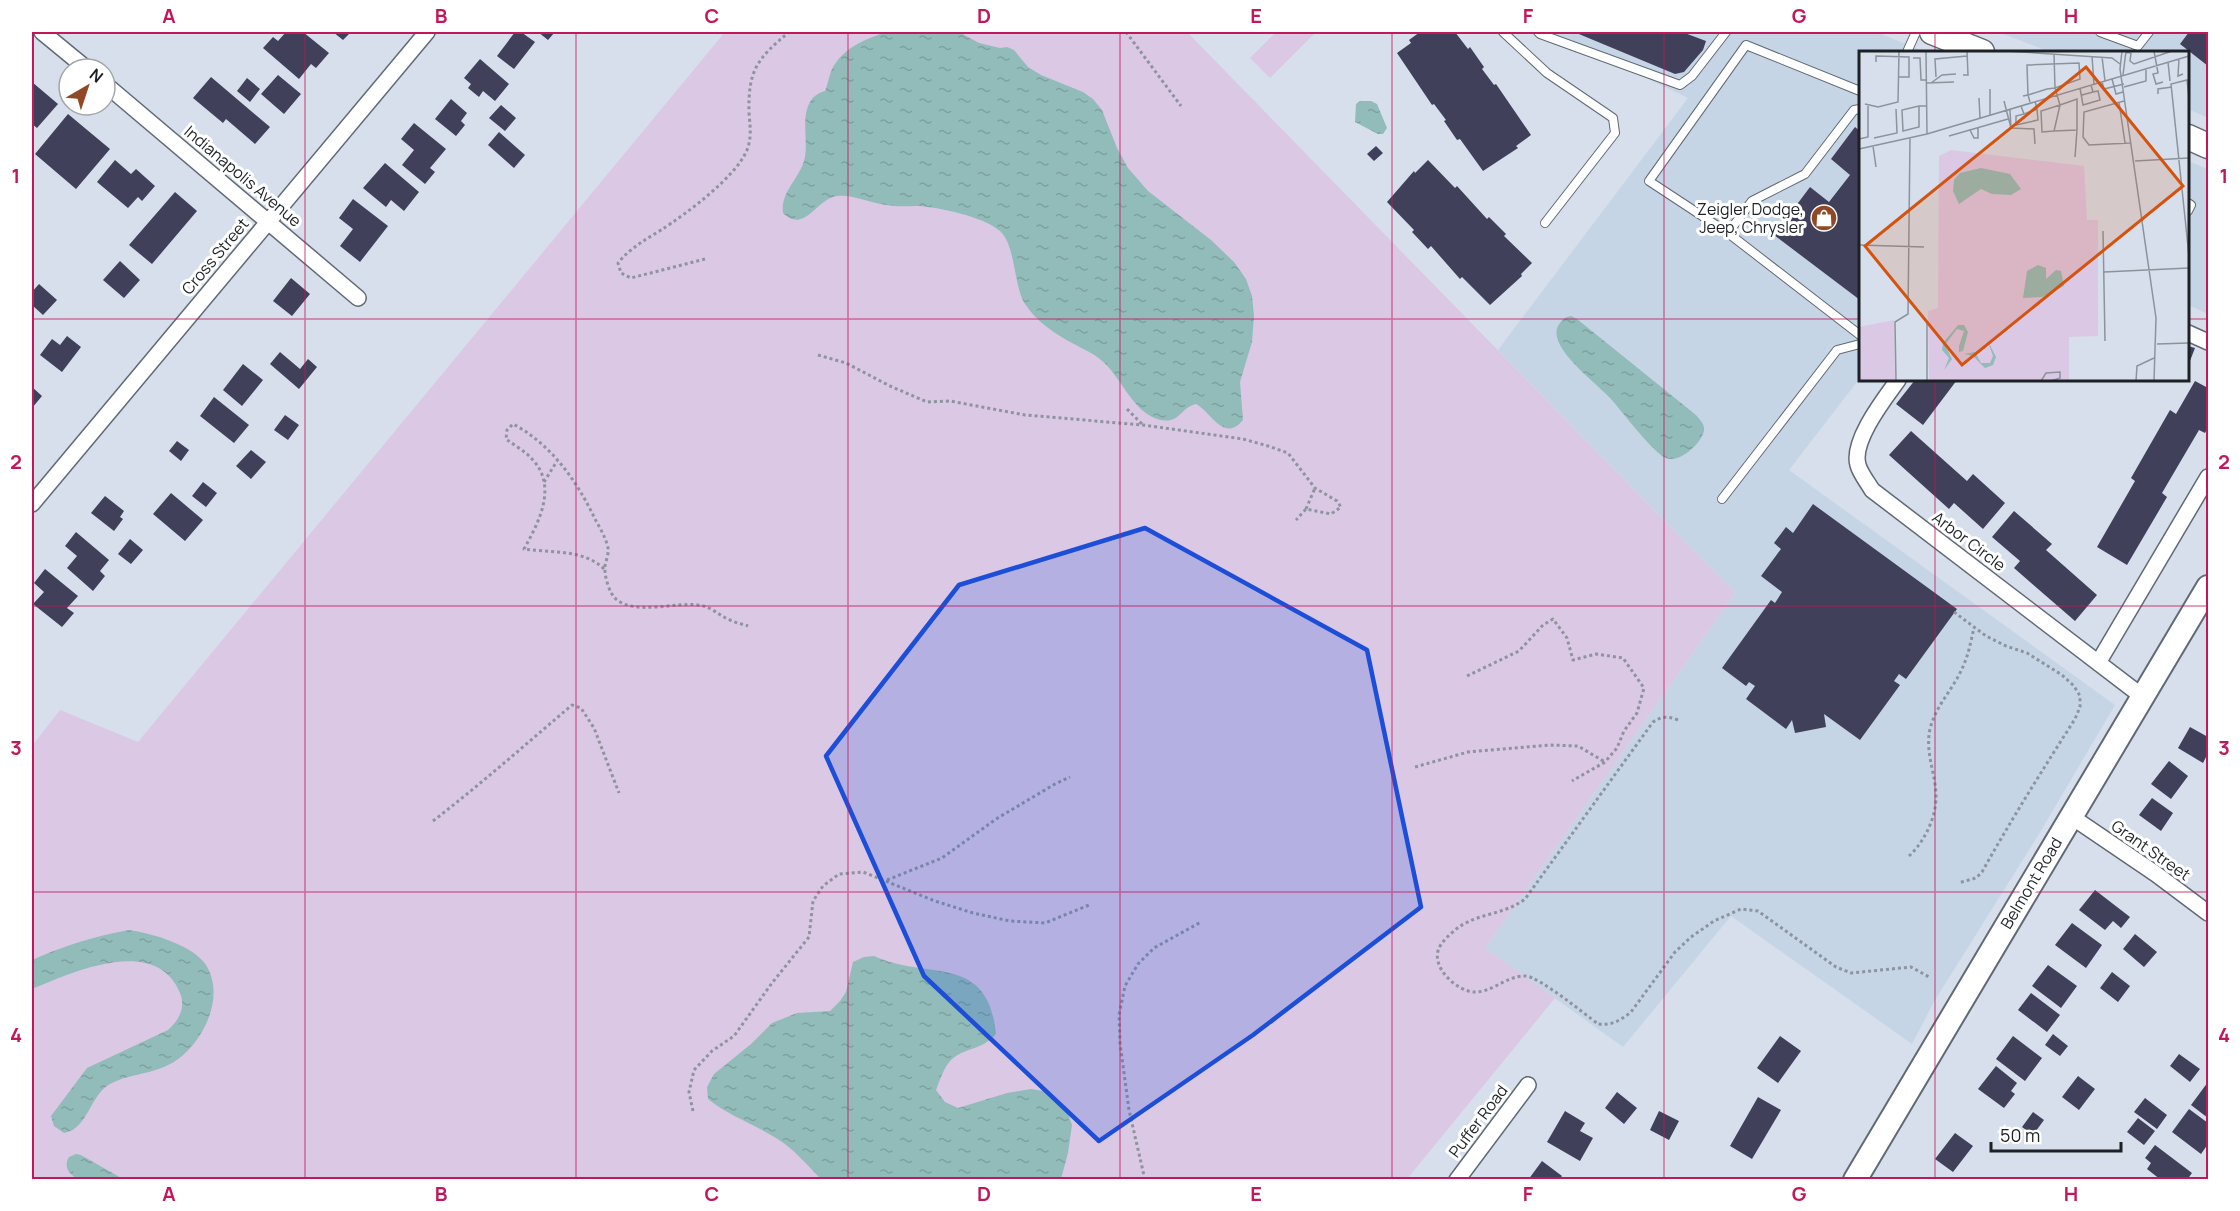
<svg xmlns="http://www.w3.org/2000/svg" width="2240" height="1211" viewBox="0 0 2240 1211" font-family="Manrope,sans-serif">
	<style>
		.built { fill: #c6d5e6 }
		.green { fill: #dbc8e5 }
		.water { fill: url(#water-ripples) }
		.building { fill: #40405a }
		.lines { fill: none; stroke-linecap: round; stroke-linejoin: round }
		.service-casing { stroke: #616a74; stroke-width: 10 }
		.minor-casing { stroke: #616a74; stroke-width: 18 }
		.secondary-casing { stroke: #616a74; stroke-width: 26 }
		.primary-casing { stroke: #616a74; stroke-width: 27 }
		.path { stroke: #8d949d; stroke-width: 3; stroke-dasharray: 3 3; stroke-linecap: butt }
		.service { stroke: #fff; stroke-width: 8 }
		.minor { stroke: #fff; stroke-width: 15 }
		.secondary { stroke: #fff; stroke-width: 22 }
		.primary { stroke: #fff; stroke-width: 24 }
		.marked { fill: #1d4ed8; fill-opacity: 0.2; stroke: #1d4ed8; stroke-width: 4.5; stroke-linejoin: round }
		.grid { fill: none; stroke: #c2185b; stroke-width: 1.5; stroke-opacity: 0.55 }
		.labels { text-anchor: middle; stroke-width: 6; stroke-linejoin: round; paint-order: stroke }
		.street-label { font-size: 16px; fill: #1d2125; stroke: #fff }
		.poi-label { font-size: 16px; fill: #1d2125; stroke: #fff; text-anchor: end }
		.inset-road { fill: none; stroke: #8c939c; stroke-width: 1.5 }
		.view { fill: #d4530e; fill-opacity: 0.15; stroke: #d4530e; stroke-width: 3 }
		.inset-edge { fill: none; stroke: #1d2125; stroke-width: 3 }
		.neatline { fill: none; stroke: #c2185b; stroke-width: 2 }
		.grid-label { font-size: 20px; text-anchor: middle; font-weight: bold; fill: #c2185b }
	</style>
	<defs>
		<pattern id="water-ripples" width="26" height="14" patternUnits="userSpaceOnUse" patternTransform="scale(1.5)"><rect width="26" height="14" fill="#92bcb9"/><path d="M2 4q2-2 4 0t4 0M15 11q2-2 4 0t4 0" fill="none" stroke="#7da19f"/></pattern>
	</defs>
	<rect width="100%" height="100%" fill="#d6dfeb"/>
	<!-- built -->
	<path class="built" d="M1548,32H1876L1926,52H1860V378L1789,470L2115,705L2039,834L1935,1000L1912,1044L1731,916L1623,1047L1485,948L1735,593L1498,350L1688,98Z
		M1998,32H2208V118L2188,109V52H2050Z
		M2188,161L2208,169V314L2188,305Z"/>
	<!-- green -->
	<path class="green" d="M725,32H1187L1735,593L1485,948L1555,998L1407,1179H32V746L60,710L138,742Z
		M1276,32H1311L1314,34L1270,78L1250,58Z"/>
	<!-- water -->
	<path class="water" d="M887,32H959L979,43L1000,48L1007,47L1014,50L1028,67L1041,75L1083,92L1093,99L1102,110L1117,148L1128,168L1148,191L1211,240L1234,262L1246,279L1252,296L1254,316L1252,342L1240,382L1243,420C1224,443 1212,413 1196,404C1179,408 1180,426 1157,419C1131,410 1121,376 1101,360C1093,353 1083,349 1074,344C1055,334 1037,322 1025,304C1013,284 1016,246 1000,231C984,217 939,207 917,206C907,206 896,207 886,205C870,203 852,194 837,196C816,199 805,234 783,213C780,191 801,178 805,157C808,139 801,118 810,102C814,95 819,93 825,91C829,82 829,72 835,64C847,46 868,38 887,32Z
		M1360,101H1371L1377,104L1387,128L1383,134H1378L1355,122L1356,104Z
		M1571,316L1577,319L1696,415C1700,420 1705,424 1704,431C1701,444 1679,464 1666,458C1653,453 1622,411 1610,398C1597,383 1542,344 1560,323C1563,319 1565,317 1571,316Z
		M129,930C151,933 193,945 206,965C225,995 205,1037 182,1056C160,1075 132,1072 110,1084C89,1096 89,1128 64,1133L54,1126L51,1116L87,1068L168,1030C179,1020 186,1008 180,993C156,934 73,972 32,989V960C63,946 95,936 129,930Z
		M874,956C928,981 988,952 996,1034C981,1051 965,1047 951,1060C944,1067 940,1080 936,1090L945,1102L958,1108L1007,1093L1031,1089L1049,1092L1066,1108L1072,1125L1068,1153L1061,1179H821C807,1165 794,1149 776,1138C754,1124 729,1116 708,1099L707,1087L714,1074L751,1044L772,1023L797,1013L830,1011L840,1001L846,992L853,962L864,957Z
		M76,1154L81,1155L123,1179H77C69,1173 63,1167 69,1157Z"/>
	<!-- building -->
	<path class="building" d="M286,32H303L329,53L316,68L311,64L299,79L263,48L273,37L278,41Z
		M333,32H351L343,40Z
		M515,32H521L535,42L514,69L497,56Z
		M538,32H555L548,40Z
		M1420,32H1455L1468,49L1470,47L1484,67L1482,69L1494,85L1496,84L1531,135L1516,146L1518,148L1483,171L1460,139L1457,140L1444,121L1446,120L1434,104L1432,105L1397,53L1411,43L1409,40Z
		M1574,32H1682L1706,41L1703,50L1684,72L1675,74Z
		M2189,32H2208V66L2180,44Z
		M480,59L509,84L495,101L483,91L479,97L468,88L471,84L464,78Z
		M278,75L301,94L284,114L261,94Z
		M211,77L270,127L255,144L226,119L223,123L193,98Z
		M247,78L260,89L250,102L237,91Z
		M32,82L58,104L37,128L32,124Z
		M451,99L467,113L461,121L465,125L456,136L435,119Z
		M501,105L516,118L505,131L489,118Z
		M68,114L110,149L76,189L35,154Z
		M414,123L446,149L430,168L435,172L425,184L402,165L414,150L401,139Z
		M1855,127L1860,131V300L1774,235L1810,187L1829,202L1850,175L1831,159Z
		M499,132L525,155L514,168L488,145Z
		M1376,146L1383,153L1374,161L1367,154Z
		M115,160L131,174L136,169L155,186L142,201L138,197L128,208L97,182Z
		M1428,160L1455,188L1457,186L1487,219L1489,217L1506,234L1504,236L1532,263L1521,274L1522,276L1490,305L1462,277L1460,279L1431,246L1428,249L1412,232L1414,230L1387,202L1414,171L1415,173Z
		M385,163L419,192L404,211L391,200L386,207L363,188Z
		M175,192L197,211L152,264L129,245Z
		M353,199L388,226L360,262L340,246L353,229L339,218Z
		M120,261L140,280L124,298L103,280Z
		M291,278L310,294L292,316L273,301Z
		M39,284L57,300L43,315L32,305V292Z
		M67,336L81,347L62,372L40,355L52,339L60,345Z
		M2188,346L2195,348L2188,366Z
		M280,352L300,369L308,359L317,367L299,389L270,364Z
		M243,364L263,380L242,406L223,390Z
		M1915,380H1957L1923,425L1896,404Z
		M2195,381L2208,388V427L2205,433L2199,430L2162,493L2167,497L2127,565L2097,547L2135,481L2131,478L2170,410L2176,414Z
		M32,387L42,396L32,408Z
		M214,397L249,425L234,443L200,416Z
		M285,415L299,425L288,440L274,430Z
		M1911,431L1967,481L1973,474L2005,503L1983,529L1954,503L1949,509L1889,455Z
		M177,441L189,450L181,461L169,451Z
		M251,450L266,462L251,479L236,466Z
		M203,482L217,493L206,507L192,496Z
		M171,493L203,520L185,541L153,514Z
		M105,496L124,511L120,517L123,519L114,531L91,513Z
		M1813,504L1957,609L1906,679L1899,674L1894,681L1900,685L1860,740L1824,714L1826,727L1795,733L1792,720L1786,729L1746,699L1755,686L1749,682L1746,686L1722,668L1771,600L1775,603L1782,592L1761,576L1781,549L1774,543L1786,527L1793,533Z
		M2014,511L2052,544L2046,550L2097,595L2075,621L2014,568L2020,561L1992,537Z
		M76,532L109,560L100,571L105,576L93,591L67,568L77,556L65,546Z
		M130,539L143,550L131,564L118,554Z
		M45,569L78,596L67,608L74,613L62,627L33,604L44,592L34,583Z
		M2190,727L2208,737V753L2203,763L2178,748Z
		M2169,761L2188,776L2171,799L2151,784Z
		M2152,798L2173,813L2161,831L2139,815Z
		M2095,890L2130,917L2121,928L2113,921L2105,930L2079,910Z
		M2072,923L2102,945L2086,968L2055,945Z
		M2135,934L2157,952L2144,967L2123,949Z
		M2048,965L2077,986L2061,1008L2032,986Z
		M2112,972L2130,986L2118,1002L2100,988Z
		M2031,993L2060,1015L2047,1032L2018,1010Z
		M2053,1034L2068,1046L2060,1056L2045,1045Z
		M1780,1036L1801,1051L1778,1083L1757,1068Z
		M2013,1036L2042,1058L2025,1081L1996,1059Z
		M2179,1054L2200,1069L2190,1082L2170,1066Z
		M1996,1066L2017,1083L2011,1091L2015,1094L2004,1108L1978,1089Z
		M2078,1076L2095,1089L2079,1110L2062,1097Z
		M2208,1082V1118L2191,1105Z
		M1617,1092L1637,1108L1624,1124L1605,1108Z
		M1758,1097L1781,1110L1752,1159L1730,1146Z
		M2145,1098L2167,1115L2157,1129L2134,1112Z
		M2189,1109L2208,1123V1144L2201,1154L2172,1132Z
		M1565,1111L1585,1123L1580,1131L1593,1138L1580,1161L1547,1142Z
		M1659,1111L1679,1121L1669,1140L1650,1130Z
		M2033,1112L2044,1120L2033,1135L2022,1127Z
		M2138,1118L2155,1131L2144,1145L2127,1132Z
		M1955,1133L1973,1146L1953,1172L1935,1159Z
		M2155,1145L2192,1173L2187,1180H2161L2147,1169L2151,1163L2145,1158Z
		M1542,1161L1562,1176L1559,1180H1528Z"/>
	<g class="lines">
		<defs>
			<path id="service" d="M1503,32L1547,73L1613,118L1615,133L1545,223
				M1538,32L1540,34L1680,85L1692,76L1726,32
				M2100,32L2138,46L2149,32
				M1907,52L1916,32
				M1860,109L1854,110L1805,174L1752,201L1728,233L1860,335
				M2188,203L2191,205L2188,211
				M1728,233L1649,181L1746,45L1860,91
				M1722,499L1837,350L1860,344"/>
			<path id="minor" d="M42,32L87,69
				M105,84L358,298
				M2188,333L2208,342
				M1898,380C1885,398 1851,441 1858,465C1860,473 1868,483 1872,490L2143,697
				M32,504L427,32
				M2098,663L2208,477
				M2072,817L2156,874L2208,913
				M1457,1180L1528,1085"/>
			<path id="secondary" d="M1855,1180L2208,587"/>
			<path id="primary" d="M1932,32L1982,52
				M2188,137L2208,146"/>
		</defs>
		<!-- service casing -->
		<use href="#service" class="service-casing"/>
		<!-- minor casing -->
		<use href="#minor" class="minor-casing"/>
		<!-- secondary casing -->
		<use href="#secondary" class="secondary-casing"/>
		<!-- primary casing -->
		<use href="#primary" class="primary-casing"/>
		<!-- path -->
		<path class="path" d="M1126,32L1181,106
			M705,259L631,278L621,273L618,263C630,248 645,240 661,230C686,214 736,177 747,150C752,137 750,126 749,113C748,70 757,59 789,32
			M818,355L846,363L890,386L927,402L950,401L1025,415L1143,425L1243,439L1268,446L1288,453L1315,488L1337,501L1341,507L1331,514L1306,509L1296,520
			M1127,409L1143,425
			M544,482L557,461
			M1306,509L1315,488
			M604,569C584,549 551,553 524,549C539,522 558,486 532,459C525,451 514,445 506,439L507,430L513,424C551,444 577,481 595,519C600,528 606,538 608,548C609,554 606,560 605,566C604,575 609,594 617,600C637,615 675,602 698,605C711,606 718,615 730,620C736,623 742,624 748,626
			M1954,612L1986,636L2006,646L2027,653L2062,675L2074,686L2080,696V707L2075,719C2043,769 2011,820 1982,872L1976,878L1958,883
			M1467,676L1519,651L1543,625L1553,619L1567,638L1573,660L1596,654L1623,658L1644,688L1637,713L1624,731L1617,748L1605,762L1572,781
			M1678,720C1668,716 1662,716 1653,722L1525,899C1505,915 1475,913 1455,930C1449,935 1440,943 1438,951C1433,969 1457,991 1474,992C1492,993 1507,975 1526,976C1539,977 1585,1014 1598,1024C1611,1026 1621,1020 1631,1012L1675,952L1691,937L1714,921L1741,909L1758,911L1836,967L1851,973L1911,967L1931,978
			M1415,767L1468,752L1550,745L1578,746L1605,762
			M433,821C481,784 526,744 572,705L581,708L594,728L619,793
			M1909,856C1925,841 1937,816 1936,794C1935,772 1925,752 1930,729C1936,704 1955,688 1964,664C1969,653 1971,640 1974,628
			M887,880L942,858L996,819L1055,784L1070,777
			M693,1111L689,1092L694,1070L712,1051L734,1036L772,983L809,937L813,901L823,886L839,874L863,872L935,901L973,913L1010,921L1045,923L1089,905
			M1145,1180L1129,1110L1120,1043L1119,1015L1125,986L1138,964L1154,948L1201,922"/>
		<!-- service -->
		<use href="#service" class="service"/>
		<!-- minor -->
		<use href="#minor" class="minor"/>
		<!-- secondary -->
		<use href="#secondary" class="secondary"/>
		<!-- primary -->
		<use href="#primary" class="primary"/>
	</g>
	<!-- marked area -->
	<path class="marked" d="M1145,528L1367,650L1421,907L1253,1035L1099,1141L924,976L826,756L959,585Z"/>
	<!-- grid -->
	<path class="grid" d="M305,32V1180M576,32V1180M848,32V1180M1120,32V1180M1392,32V1180M1664,32V1180M1935,32V52M32,319H1860M2188,319H2208M1935,380V1180M32,606H2208M32,892H2208"/>
	<!-- icons -->
	<defs>
		<symbol id="shop-disc" viewBox="-11 -11 22 22"><circle r="9.5" fill="#904924" stroke="#fff"/><path d="M-5-2.5h2.3a2.7 3.5 0 0 1 5.4 0H5L5.5 6h-11ZM-1.5-2.5h3a1.5 2.3 0 0 0-3 0Z" fill="#fff"/></symbol>
	</defs>
	<g fill-rule="evenodd">
		<use href="#shop-disc" x="1809" y="203" width="30" height="30"/>
	</g>
	<g class="labels">
		<!-- street labels -->
		<g class="street-label">
			<text transform="translate(243 176) rotate(40)" y="6">Indianapolis Avenue</text>
			<text transform="translate(215 256) rotate(-50)" y="6">Cross Street</text>
			<text transform="translate(1969 541) rotate(37)" y="6">Arbor Circle</text>
			<text transform="translate(2151 850) rotate(35)" y="6">Grant Street</text>
			<text transform="translate(2031 883) rotate(-59)" y="6">Belmont Road</text>
			<text transform="translate(1478 1121) rotate(-53)" y="6">Puffer Road</text>
		</g>
		<!-- poi labels -->
		<g class="poi-label">
			<text x="1804" y="215">Zeigler Dodge,<tspan x="1804" dy="18">Jeep, Chrysler</tspan></text>
		</g>
	</g>
	<!-- overview -->
	<g transform="translate(1859 51)">
		<rect width="330" height="330" fill="#d6dfeb"/>
		<path d="M92,99L225,115L228,169H239V285L210,286V330H70L69,260L79,257L80,105ZM35,269L36,330H0V276Z" fill="#dbc8e5"/>
		<path d="M122,117L151,123L162,138L152,144L133,143L122,138L100,153L94,140L95,129L101,122ZM179,214L187,217V228L197,219L202,220L205,235L183,246L164,247L168,220ZM99,274H105L109,281L104,300L100,301V295L105,280L98,278L86,294L93,308L85,319L90,307L83,299L84,292ZM128,288L137,306L134,314L126,317L114,305L105,303L116,301L122,312H131L134,305Z" fill="#92bcb9"/>
		<path class="inset-road" d="M67,0L68,83M147,0L253,7L261,13M263,0L261,18L297,267L295,330M295,0L299,22L294,23L297,33L304,31M266,1L272,2L271,10L275,13L313,0M195,3L196,37L201,54L195,80L218,79V48L201,54L182,60L183,81L195,80M233,5L235,33M243,6L246,30M54,7H61L62,29H67M320,8L319,25L324,23M17,11V5L50,6V26H40M309,11L311,30M104,24H109L108,0M264,24L267,0M77,26L76,8L108,5M253,28L257,43L264,41M243,31L245,38L265,33M67,32L95,31M72,32L83,24L97,23M265,36L287,30V17M221,37L224,54L241,49L239,40L234,41M299,43V38L313,36M223,44L234,41L232,34M164,45L169,44L188,38L196,37L221,28L220,12L168,14L169,44L171,51M120,47L121,67M330,47L328,29L312,33L330,205M145,50L152,77M265,50L225,61L224,86L230,94L271,92M260,51L266,92M6,53L19,56L39,51L40,0M60,55V76L44,80L43,59L60,55H67M162,55L165,63L178,58L176,50M151,59L152,77M165,63L157,65V74L179,69L178,58M131,64V38M152,77L175,78L176,93M111,79L115,87H119V77M90,85L149,68M15,87L38,82L37,58M0,88L9,86V55M14,95L17,116M0,98L68,83L330,5M216,106L218,79M276,110L330,107M244,180L246,290M0,194L65,196M245,221L330,217M68,272V330M298,293L330,292M37,330L36,271L49,263L51,87M182,330L187,322L201,321V327L192,330M277,330L278,315L295,307"/>
		<path class="view" d="M227,16L324,135L103,314L6,195Z"/>
		<rect width="330" height="330" class="inset-edge"/>
	</g>
	<!-- border -->
	<rect width="2240" height="1211" fill="none" stroke="#ffffff" stroke-width="66"/>
	<!-- north arrow -->
	<g transform="translate(87 87) rotate(39)"><circle r="28" fill="#ffffff" stroke="#a5a6a8" stroke-width="1.5"/>
	<path d="M0-4.5L10 22L0 15L-10 22Z" fill="#904924"/>
	<text y="-9" font-size="16" font-weight="bold" text-anchor="middle" fill="#1d2125">N</text>
	</g>
	<!-- scale -->
	<path d="M1991 1142v9h130v-9" fill="none" stroke="#1d2125" stroke-width="3"/>
	<text x="2000" y="1142" font-size="18" fill="#1d2125" stroke="#ffffff" stroke-width="4.5" paint-order="stroke">50 m</text>
	<rect x="33" y="33" width="2174" height="1145" class="neatline"/>
	<g class="grid-label">
		<text x="169" y="23">A</text>
		<text x="441" y="23">B</text>
		<text x="712" y="23">C</text>
		<text x="984" y="23">D</text>
		<text x="1256" y="23">E</text>
		<text x="1528" y="23">F</text>
		<text x="1799" y="23">G</text>
		<text x="2071" y="23">H</text>
		<text x="16" y="183">1</text>
		<text x="2224" y="183">1</text>
		<text x="16" y="469">2</text>
		<text x="2224" y="469">2</text>
		<text x="16" y="755">3</text>
		<text x="2224" y="755">3</text>
		<text x="16" y="1042">4</text>
		<text x="2224" y="1042">4</text>
		<text x="169" y="1201">A</text>
		<text x="441" y="1201">B</text>
		<text x="712" y="1201">C</text>
		<text x="984" y="1201">D</text>
		<text x="1256" y="1201">E</text>
		<text x="1528" y="1201">F</text>
		<text x="1799" y="1201">G</text>
		<text x="2071" y="1201">H</text>
	</g>
</svg>
